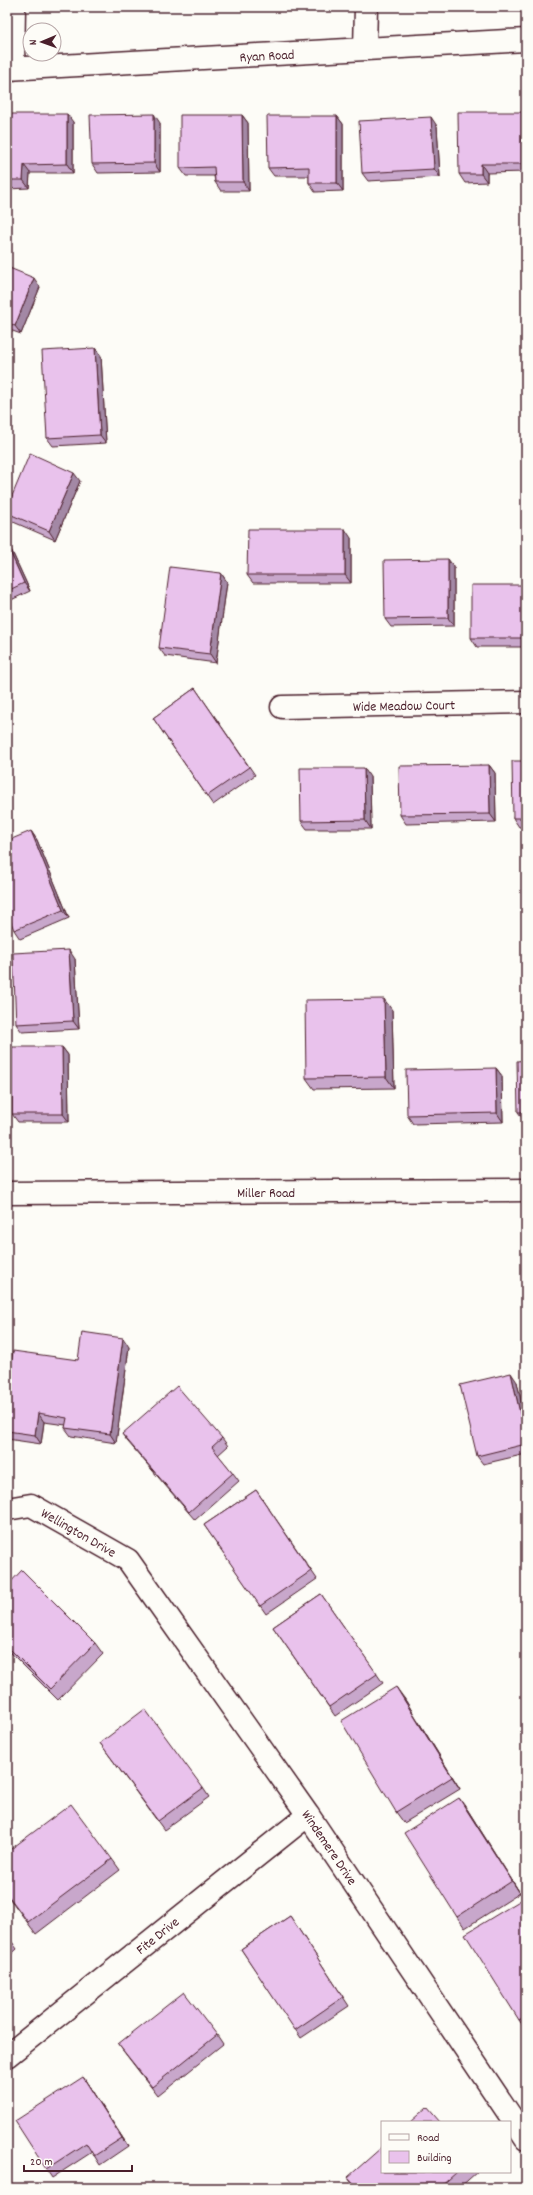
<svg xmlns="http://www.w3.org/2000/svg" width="533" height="2195" viewBox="0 0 533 2195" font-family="Dekko,sans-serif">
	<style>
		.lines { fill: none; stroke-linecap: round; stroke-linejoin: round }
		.minor-casing { stroke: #4a1f2b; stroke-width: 25 }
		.tertiary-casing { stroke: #4a1f2b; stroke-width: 25 }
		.minor { stroke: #fdfcf7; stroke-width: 22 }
		.tertiary { stroke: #fdfcf7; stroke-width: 22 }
		.wall { fill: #c8a7cb; stroke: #4a1f2b }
		.shaded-wall { fill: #a388a5; stroke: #4a1f2b }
		.building { fill: #e9c2ec; stroke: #4a1f2b }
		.labels { text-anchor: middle; stroke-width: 4; stroke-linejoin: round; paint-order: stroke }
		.street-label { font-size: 14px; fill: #4a1f2b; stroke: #fdfcf7 }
	</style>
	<rect width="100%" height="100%" fill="#fdfcf7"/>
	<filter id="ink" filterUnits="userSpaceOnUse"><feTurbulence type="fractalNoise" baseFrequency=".025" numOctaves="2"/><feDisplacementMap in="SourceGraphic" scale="8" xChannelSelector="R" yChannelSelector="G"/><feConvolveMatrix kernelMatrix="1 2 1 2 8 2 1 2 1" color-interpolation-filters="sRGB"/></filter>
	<g filter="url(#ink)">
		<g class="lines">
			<defs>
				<path id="minor" d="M365,49L366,7
					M7,69L526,40
					M13,69L14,7
					M282,707L526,702
					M7,1509L31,1505L128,1560L308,1815L526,2139
					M7,2056L308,1815"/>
				<path id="tertiary" d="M7,1193L526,1190"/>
			</defs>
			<!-- minor casing -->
			<use href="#minor" class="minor-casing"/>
			<!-- tertiary casing -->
			<use href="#tertiary" class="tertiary-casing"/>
			<!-- minor -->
			<use href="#minor" class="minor"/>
			<!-- tertiary -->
			<use href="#tertiary" class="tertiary"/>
		</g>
		<!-- wall -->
		<path class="wall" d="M522,112L526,118V172L487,173V182L465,183L459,174Z
			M7,114L73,122V173H30L29,188L7,189Z
			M242,115L248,123L249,191H221L215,182L214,176H186L180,168Z
			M337,116L343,124V191L315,192L309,183V176H274L268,168Z
			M160,123V172L98,173L92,164Z
			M437,126L440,177L368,181L362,173Z
			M7,267L40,287L21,334L7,329Z
			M95,348L101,356L106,443L53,446L47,438Z
			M80,481L55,540L11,521L7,515V508Z
			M351,538V583H253L247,575Z
			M7,542L9,545L30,591L7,602Z
			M454,567V626L391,627L385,619Z
			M221,573L227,582L216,663L165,656L159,648Z
			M526,585V647H477L471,638Z
			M195,688L255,775L213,805L153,718Z
			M526,761V827H519L513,818Z
			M489,765L495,773L496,822L406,824L400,815Z
			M370,777L371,829H307L301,821Z
			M31,831L37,840L69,918L20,939L14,930Z
			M75,959L79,1029L22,1032L16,1024Z
			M392,1010L394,1088L314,1089L306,1078Z
			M62,1047L68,1055L69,1122H18L12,1114Z
			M526,1060V1120H524L518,1112Z
			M496,1068L502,1076L503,1122L413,1124L407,1115Z
			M129,1347L116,1443L71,1436L65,1428L66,1425L44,1422L41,1444L7,1439V1392L78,1360Z
			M517,1382L526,1423V1454L483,1464L477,1456Z
			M122,1434L222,1438L228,1446L218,1455L233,1473L239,1481L195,1520L128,1442Z
			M256,1490L317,1579L266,1614L204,1525Z
			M7,1586L95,1643L103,1654L58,1700L7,1649Z
			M321,1594L383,1683L335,1716L273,1627Z
			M404,1698L460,1789L404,1823L396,1812Z
			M100,1743L203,1788L209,1797L164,1830Z
			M467,1809L520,1893L465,1928L457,1917Z
			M7,1852L112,1859L120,1870L36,1934L7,1895Z
			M521,1900L526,1907V2030L519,2020Z
			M290,1916L349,2006L301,2038L241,1949Z
			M7,1935L17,1949L7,1958Z
			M217,2035L223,2044L158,2096L124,2052L118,2044Z
			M83,2077L128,2146L100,2165L92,2152L52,2178L46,2169Z
			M382,2172H477L459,2188H356L348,2177Z"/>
		<!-- shaded-wall -->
		<path class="shaded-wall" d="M522,112L526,118V169L522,164Z
			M67,114L73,122V173L67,164Z
			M154,114L160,123V172L154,163Z
			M242,115L248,123L249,191L243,182Z
			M337,116L343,124V191L337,183Z
			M431,117L437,126L440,177L434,169Z
			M481,164L487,173V182L481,174Z
			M24,165L30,173L29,188L23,180Z
			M34,278L40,287L21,334L15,326Z
			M95,348L101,356L106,443L100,435Z
			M74,473L80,481L55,540L49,531Z
			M345,529L351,538V583L345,575Z
			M7,542L9,545L30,591L24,583L7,545Z
			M448,559L454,567V626L448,618Z
			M221,573L227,582L216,663L210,654Z
			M489,765L495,773L496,822L490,814Z
			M364,768L370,777L371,829L365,820Z
			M31,831L37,840L69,918L63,910Z
			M69,950L75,959L79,1029L73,1021Z
			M384,999L392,1010L394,1088L386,1077Z
			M62,1047L68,1055L69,1122L63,1114Z
			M496,1068L502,1076L503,1122L497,1113Z
			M123,1338L129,1347L116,1443L110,1434Z
			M511,1373L517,1382L526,1423V1440Z
			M38,1413L44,1422L41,1444L35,1435Z
			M396,1687L404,1698L460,1789L452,1777Z
			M459,1798L467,1809L520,1893L512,1881Z
			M83,2077L89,2086L128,2146L122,2138Z"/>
		<!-- building -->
		<path class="building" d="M458,112H522V164H481V174H459Z
			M7,114H67V164L24,165L23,180H7Z
			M154,114V163L92,164L90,115Z
			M180,115H242L243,182H215L214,167L180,168Z
			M267,116H337V183H309V167L268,168Z
			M431,117L434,169L362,173L359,121Z
			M7,267L34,278L15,326L7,322Z
			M95,348L100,435L47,438L42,351Z
			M30,453L74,473L49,531L7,513V508Z
			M248,529H345V575H247Z
			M7,545L24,583L7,591Z
			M448,559V618L385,619L384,560Z
			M170,567L221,573L210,654L159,648Z
			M471,585H526V638H471Z
			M195,688L249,767L207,796L153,718Z
			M512,761H526V818H513Z
			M489,765L490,814L400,815L399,766Z
			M300,768H364L365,820L301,821Z
			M31,831L63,910L14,930L7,912V841Z
			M69,950L73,1021L16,1024L13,953Z
			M384,999L386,1077L306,1078L305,1000Z
			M12,1047H62L63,1114H12Z
			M526,1060V1112H518L517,1061Z
			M496,1068L497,1113L407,1115L406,1070Z
			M82,1332L123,1338L110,1434L65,1428L67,1418L38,1413L35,1435L7,1431V1392L13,1351L78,1360Z
			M511,1373L526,1440V1444L477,1456L460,1385Z
			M177,1386L222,1438L212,1447L233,1473L189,1512L122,1434Z
			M256,1490L311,1571L260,1606L204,1525Z
			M22,1570L95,1643L50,1689L7,1646V1586Z
			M321,1594L377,1674L329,1707L273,1627Z
			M396,1687L452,1777L396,1812L341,1721Z
			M145,1709L203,1788L158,1821L100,1743Z
			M459,1798L512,1881L457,1917L404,1833Z
			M71,1804L112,1859L28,1922L7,1894V1852Z
			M521,1900L526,1908V2016L519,2020L465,1934Z
			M290,1916L343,1997L295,2030L241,1949Z
			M7,1935L10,1938L7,1940Z
			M184,1992L217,2035L152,2087L118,2044Z
			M83,2077L122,2138L94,2156L86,2143L46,2169L15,2121Z
			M427,2107L440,2122H410Z
			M382,2147V2172H457L439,2188H358L348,2177Z"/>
	</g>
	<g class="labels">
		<!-- street labels -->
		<g class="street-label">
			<text transform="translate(267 55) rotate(-3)" y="5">Ryan Road</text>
			<text transform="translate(404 705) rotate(-1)" y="5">Wide Meadow Court</text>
			<text x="266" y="1197">Miller Road</text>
			<text transform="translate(79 1532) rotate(30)" y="5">Wellington Drive</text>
			<text transform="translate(330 1847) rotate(56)" y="5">Windemere Drive</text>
			<text transform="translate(157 1935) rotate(-39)" y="5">Fite Drive</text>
		</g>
	</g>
	<!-- margin -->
	<rect width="533" height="2195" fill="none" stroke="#fdfcf7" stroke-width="24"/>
	<rect x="12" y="12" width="509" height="2171" fill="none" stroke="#4a1f2b" stroke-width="1.5" filter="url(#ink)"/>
	<!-- legend -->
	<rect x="381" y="2121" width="130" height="52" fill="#fdfcf7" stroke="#b5a4a5"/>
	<rect x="389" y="2134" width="20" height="6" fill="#fdfcf7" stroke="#b5a4a5"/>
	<text x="417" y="2141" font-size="12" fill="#4a1f2b">Road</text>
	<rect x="389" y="2151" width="20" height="12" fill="#e9c2ec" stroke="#b5a4a5"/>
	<text x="417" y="2161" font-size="12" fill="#4a1f2b">Building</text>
	<!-- north arrow -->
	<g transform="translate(42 42) rotate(268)"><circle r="19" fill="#fdfcf7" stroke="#b5a4a5"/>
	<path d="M0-3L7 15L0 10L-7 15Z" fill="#4a1f2b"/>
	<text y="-6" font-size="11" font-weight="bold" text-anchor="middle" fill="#4a1f2b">N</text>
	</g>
	<!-- scale -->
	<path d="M24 2165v6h108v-6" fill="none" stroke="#4a1f2b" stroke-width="2"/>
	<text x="30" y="2165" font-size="12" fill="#4a1f2b" stroke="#fdfcf7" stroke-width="3" paint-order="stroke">20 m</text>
</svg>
